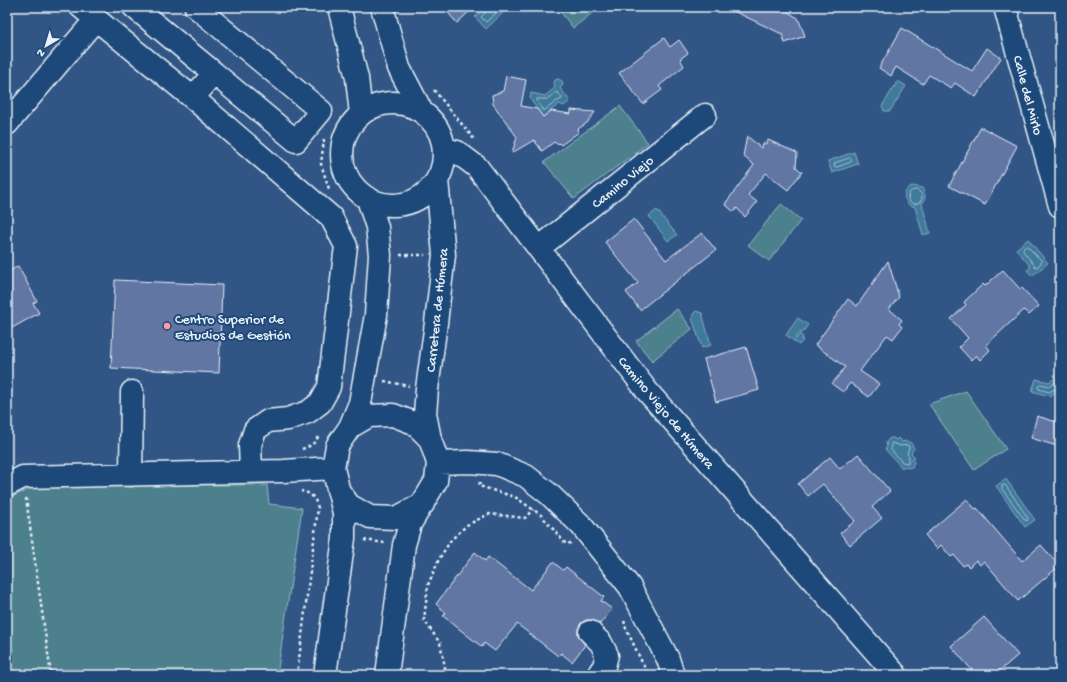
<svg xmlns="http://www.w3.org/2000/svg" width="1067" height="682" viewBox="0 0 1067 682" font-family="'Gochi Hand',sans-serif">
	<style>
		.green { fill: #4d808d; stroke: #9ab8c2 }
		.water { fill: #417a9b; stroke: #84aac0 }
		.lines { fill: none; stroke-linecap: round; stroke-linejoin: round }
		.shore { stroke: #a5c1d3; stroke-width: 1 }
		.building { fill: #6276a4; stroke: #e8f1f8 }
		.minor-casing { stroke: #e8f1f8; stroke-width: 25 }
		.path { stroke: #e8f1f8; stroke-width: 2.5; stroke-dasharray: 3 3; stroke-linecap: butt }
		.minor { stroke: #1f4a7a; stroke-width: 22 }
		.poi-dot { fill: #ff9aa2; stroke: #1f4a7a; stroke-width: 1.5 }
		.labels { text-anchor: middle; stroke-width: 4; stroke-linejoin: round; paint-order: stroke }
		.street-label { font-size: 14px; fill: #e8f1f8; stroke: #1f4a7a }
		.poi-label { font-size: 14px; fill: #e8f1f8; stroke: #1f4a7a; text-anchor: start }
	</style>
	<rect width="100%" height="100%" fill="#315686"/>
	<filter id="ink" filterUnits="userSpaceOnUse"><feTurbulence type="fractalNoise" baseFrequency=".025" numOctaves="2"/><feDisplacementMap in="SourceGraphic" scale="8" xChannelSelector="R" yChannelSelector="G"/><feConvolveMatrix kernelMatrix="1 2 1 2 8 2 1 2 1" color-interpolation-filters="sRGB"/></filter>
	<g filter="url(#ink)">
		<!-- green -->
		<path class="green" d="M557,7H600L573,28Z
			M620,106L648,143L574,199L544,162Z
			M781,204L801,220L769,261L748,245Z
			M677,309L692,329L652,361L636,341Z
			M966,391L1006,449L974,470L929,404Z
			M41,484L267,485L269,504L302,508L277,675H7V499Z"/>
		<!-- water -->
		<path class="water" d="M486,7H509L486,29L475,17Z
			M558,79L562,81L563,85L560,88L570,101L564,106L559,104L543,117L530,99L531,93L545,96L555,88L554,83L555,80Z
			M898,81L906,86L890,111H884L882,106Z
			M854,152L858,164L832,173L828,161Z
			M913,186L922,188C926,194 926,199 922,204L930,233L923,235L915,207L909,205C902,198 903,189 913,186Z
			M657,210L677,235L668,241L649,216Z
			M1028,239L1048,263L1032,276L1027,270L1031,267L1016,249Z
			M696,311L702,313L711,345L702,348L692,318L693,314Z
			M798,318L808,325L802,333L799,332L795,338L796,339L800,334L803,337L802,339L803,340L799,345L786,335Z
			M1059,376L1060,390L1049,396L1032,391L1036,379L1049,382Z
			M890,438H894L896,440L898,438L902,442L906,441L911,443L914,448L911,453L915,457L912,459L914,462L912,467L908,468L904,466L902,468L885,449L887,447L886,442Z
			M1006,479L1035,520L1025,527L996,486Z"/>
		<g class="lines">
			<!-- shore -->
			<path class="shore" d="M488,7L487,11L481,17L486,22L503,7
				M557,92L562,97V99L557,101L545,110H543L537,102V99H547Z
				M850,158L852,159L851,162L837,167L834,166L835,163Z
				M908 197a7 7 0 1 1 14 0a7 7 0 1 1-14 0Z
				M1027,246L1042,261L1041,263L1037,267L1035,266L1023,251V249Z
				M1060,379L1050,386L1040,384L1038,387L1039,389L1049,392L1060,387
				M892,443L901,446L906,445L909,446V448L907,453L909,457L908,463L902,462L891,450V444Z
				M1004,485L1006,486L1028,518L1027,521L1025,520L1002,489V486Z"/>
		</g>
		<!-- building -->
		<path class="building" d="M443,7H474L457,23Z
			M725,7H791L788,12L798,18L805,36L785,43L782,34Z
			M902,28L972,71L987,48L1001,58L976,97L955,83L951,88L929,75L923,84L896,67L891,76L879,68Z
			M664,38L670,47L679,40L688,53L680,59L684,66L659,86L662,90L643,104L619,73Z
			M506,76L526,80L521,106L537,109L543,117L551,111L571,114V110L595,112L587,123L578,129L579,132L561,145L559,143L557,144L554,142L542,151L534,140L512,153L517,137L493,104L492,95L503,91Z
			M981,127L1017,146L985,205L949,186Z
			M747,136L761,148L764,143L766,144L768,140L797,153L796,167L802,172L788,190L766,173L748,195L757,202L745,217L737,208L734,212L725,204L754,165L743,156Z
			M634,219L666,260L702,233L716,250L640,310L626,292L638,283L605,242Z
			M888,261L899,297L889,309L902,320L899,324L902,327L893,339L887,335L860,371L879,384L869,397L850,383L843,392L832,384L845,367L815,345L848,299L857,306Z
			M18,266L37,301L33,303L39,313L12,328L7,319V273Z
			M1003,270L1020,289L1022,288L1039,306L1029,315L1024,310L986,345L990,350L980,360L976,355L971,360L959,347L968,338L951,319L966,305L964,302L983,284L985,286Z
			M115,280L222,285L219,373L111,368Z
			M746,347L759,390L716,402L704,359Z
			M1037,416L1060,423V447L1031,438Z
			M858,454L890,491L872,507L882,518L850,545L840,533L855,521L823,484L808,496L798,484L830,457L840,469Z
			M967,499L975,509L977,508L1022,561L1041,545L1059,566L1018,601L984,561L980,565L976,560L969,567L966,564L963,566L954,555L951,557L941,545L937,549L925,535Z
			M475,552L485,561L488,557L531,590L553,562L563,570L566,567L604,597L601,601L612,609L600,624L593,620H586L581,623L578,629V635L585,645L572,662L561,653L558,656L517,624L495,651L484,643L482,647L443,616L446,613L436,604Z
			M984,617L1018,655L995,675H976L951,646Z"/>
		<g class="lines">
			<defs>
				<path id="minor" d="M81,7L193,98L331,217L346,246L329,387L320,403L308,412L288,419L268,421L255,430L250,445L251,471
					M134,7L214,73
					M339,7L357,78L361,114
					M382,7L399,68L422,112
					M1005,7L1060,206
					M193,98L214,73L296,141L321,111L196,7
					M342 154a51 51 0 1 1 102 0a51 51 0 1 1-102 0Z
					M7,124L96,19
					M444,149L457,152L477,167L647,391L896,675
					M539,248L705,115
					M350,427L360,403L376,315L380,255L377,227L368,199
					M430,439L425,414L427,389L436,323L444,255L437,180
					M438,463L468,462L497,464L526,476L549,494L581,525L630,587L668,659L673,675
					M131,475L132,392
					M7,485L23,477L283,471L333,468
					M338,490L349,505L370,517L396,518L423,504
					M590,632L601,643L607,655L604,666L598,675
					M325,675L344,538V513L333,468L337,446L350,427L369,416L393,415L414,423L430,439L438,463L436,481L410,524L404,545L387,675"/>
			</defs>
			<!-- minor casing -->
			<use href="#minor" class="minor-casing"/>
			<!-- path -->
			<path class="path" d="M434,90L474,139
				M324,139L321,164L329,189
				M400,255H425
				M384,381L409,386
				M302,449L312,445L319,436
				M480,482L479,486L515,497L541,515L566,544L571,543
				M26,498L51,675
				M364,540L385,543
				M625,621L624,624L648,675
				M297,675L318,508C315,497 311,493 301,491
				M443,675L445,667L440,643L424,620L428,585L439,559L451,540L467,525L489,514L525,518L533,509"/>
			<!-- minor -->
			<use href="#minor" class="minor"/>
		</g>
	</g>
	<!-- markers -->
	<circle class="poi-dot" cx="167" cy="326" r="4"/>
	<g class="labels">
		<!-- street labels -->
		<g class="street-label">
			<text transform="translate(1029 95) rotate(75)" y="5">Calle del Mirlo</text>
			<text transform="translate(622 181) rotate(-39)" y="5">Camino Viejo</text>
			<text transform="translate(436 310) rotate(-84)" y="5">Carretera de Húmera</text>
			<text transform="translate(667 412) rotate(50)" y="5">Camino Viejo de Húmera</text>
		</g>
		<!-- poi labels -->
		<g class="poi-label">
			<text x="175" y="323">Centro Superior de<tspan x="175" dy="16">Estudios de Gestión</tspan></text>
		</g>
	</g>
	<!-- margin -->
	<rect width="1067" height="682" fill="none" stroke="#1f4a7a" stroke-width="24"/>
	<rect x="12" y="12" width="1043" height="658" fill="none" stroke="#e8f1f8" stroke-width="1.5" filter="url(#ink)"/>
	<!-- north arrow -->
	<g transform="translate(46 46) rotate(218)" stroke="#1f4a7a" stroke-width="3" paint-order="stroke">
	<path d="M0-3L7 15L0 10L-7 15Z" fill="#e8f1f8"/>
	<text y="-6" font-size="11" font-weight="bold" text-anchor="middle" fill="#e8f1f8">N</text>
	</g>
</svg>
